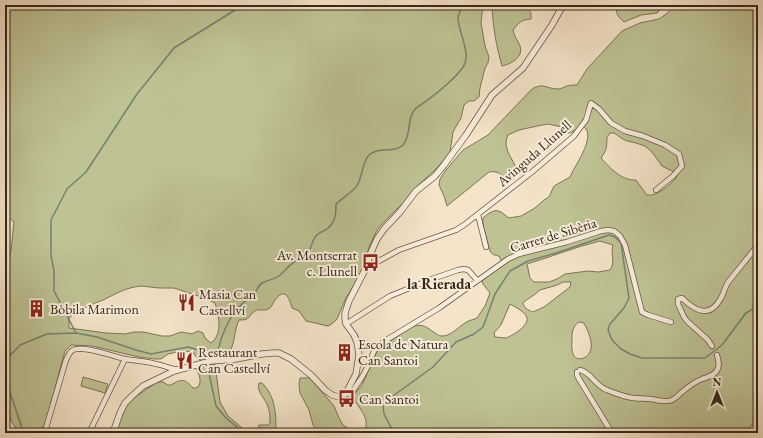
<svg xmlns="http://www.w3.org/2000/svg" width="763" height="438" viewBox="0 0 763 438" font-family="'EB Garamond',serif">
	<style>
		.green { fill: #bfc394; stroke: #7b7456; fill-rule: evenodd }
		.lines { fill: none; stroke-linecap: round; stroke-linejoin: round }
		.stream { stroke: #748273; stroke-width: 1.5 }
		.minor-casing { stroke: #665645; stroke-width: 6 }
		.tertiary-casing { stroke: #665645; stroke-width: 7 }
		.minor { stroke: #f8eddc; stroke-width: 4.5 }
		.tertiary { stroke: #f8eddc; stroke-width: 5.5 }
		.labels { text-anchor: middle; stroke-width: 4; stroke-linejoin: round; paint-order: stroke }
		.street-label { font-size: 14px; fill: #372619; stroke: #f8eddc }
		.poi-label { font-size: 14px; fill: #372619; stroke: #f8eddc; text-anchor: start }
		.neighbourhood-label { font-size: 15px; font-weight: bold; fill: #372619; stroke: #f8eddc }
	</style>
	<rect width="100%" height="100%" fill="#f5e4c9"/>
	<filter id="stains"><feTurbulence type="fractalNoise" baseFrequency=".005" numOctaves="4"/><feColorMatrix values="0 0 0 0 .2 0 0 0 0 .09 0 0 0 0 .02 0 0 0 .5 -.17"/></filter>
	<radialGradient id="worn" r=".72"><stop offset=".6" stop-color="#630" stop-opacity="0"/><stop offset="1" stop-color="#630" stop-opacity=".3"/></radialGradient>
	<!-- green -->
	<path class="green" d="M5,5H483L481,23L485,46L489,57L488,63L485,68L480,88L479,97L474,101H469L464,105L461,118L453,132L450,152L438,167L414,189L404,202L383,223L377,230L370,245L360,275L346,298L337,319L333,323L328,326L306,321L299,311L292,308C289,297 285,287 275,300C273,303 272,306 270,308C265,312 259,308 255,311C247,316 252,320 239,320C234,329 235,349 227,354C221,358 209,359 202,361L196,357L193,352L182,351L168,354L161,359H155L139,357L92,346L71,345L65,351L43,433H5V269L11,251L14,222C11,219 8,218 6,215C7,210 10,204 5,200ZM141,286L159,288H174L204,298L215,303C219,316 223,334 211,343L205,338L203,333L198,331L192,334L187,333L181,332L170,336H162L143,332H134L125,334L106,333L69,328V318C79,309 91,305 103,300C118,293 124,288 141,286Z
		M492,5H529L528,8L531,13V19C521,20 519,22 513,30C514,37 518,40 520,46C524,57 511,64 502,66C496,45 493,27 492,5Z
		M617,5H664L657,13L641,15L624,22C618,17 615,13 617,5Z
		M674,5H758V433H363C371,421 362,412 355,401L354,398V395L362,385L378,349L412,327C423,323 426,327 435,333C437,334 439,336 441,336C450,337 458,327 465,323C469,320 473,320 477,318L485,306L490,293L483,284L482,281L503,264L499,256C495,255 492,255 490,251L483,225V218C488,214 494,208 501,212C504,214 506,216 509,218L521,216L535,208L544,200L549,197L554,186L570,177C572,174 572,171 574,169C579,160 597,132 582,126C572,130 569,139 562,127L548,124L542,125L519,130L508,135C501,150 515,159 518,174L514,179L509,182C501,177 501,170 489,172L447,206L444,196L439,185L440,179L446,170L463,150L488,135L532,89C544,82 546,89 558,89C561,89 564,87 567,86C570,85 574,85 577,85L587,69L622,31L640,23L659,19L669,12ZM610,133H614L616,134L621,138L627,141L636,143L645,146L652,152L662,166L676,173L677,176L676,178C670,185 656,197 647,195L636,180C622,181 610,168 601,158C603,155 605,152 606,149C608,142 605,138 610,133ZM600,241L613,245C610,253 616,262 610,270L598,272L588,271L565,274L557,279L549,282H534L530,278L527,264C551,257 575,247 600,241ZM563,282H571L570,287L544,307L533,312C528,310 524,308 523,303L525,301L534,295L540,290L557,285ZM510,304C515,307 526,312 527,318C529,326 511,337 505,338C502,338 498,337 495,337L494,333L501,325ZM579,322L584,323C588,331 594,343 590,352C587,359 576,362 573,354C571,349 572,343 572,338C572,331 573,326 579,322Z
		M215,364L220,402L228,416L248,433H116L120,418L127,404L131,400L157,382H163L168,385H171C182,378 185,379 193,388H196L199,386C202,379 198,372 195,366Z
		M83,377L108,384L105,393L81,386Z
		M300,378H310L334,406L340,420L343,425L355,433H319L313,425L309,410L300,393L299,384Z
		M259,383H262L264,385C276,399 276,415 276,433H258V428L259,425H268L270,423C270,417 270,412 268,407C266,399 256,392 259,383Z"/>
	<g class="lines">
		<!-- stream -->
		<path class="stream" d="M76,333L54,291V271L51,256V220L67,189L86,172L137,94L174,48L243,5
			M204,355L208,356L218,351C222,333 229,316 243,303C246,300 251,299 253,296C257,292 257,286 262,283C267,280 273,280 279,276C285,271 290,264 297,260C299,258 303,258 305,256C312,251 311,240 317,235C320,232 324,231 327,229C336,222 336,213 336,204C343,197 354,192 358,184C362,176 363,161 369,155C378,146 394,154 403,145C412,135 406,118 416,108C419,106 423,104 426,101C435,95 462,73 465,63C469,53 461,35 459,25C459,23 458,21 458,19C458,14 461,9 464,5
			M5,361L20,345L47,334L76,333L97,337L136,350L151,354L188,347L202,351L206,360
			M207,364L216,406L225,417L244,433
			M5,377L22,428V432
			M394,433L384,414L383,405L390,398L433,367L456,342L474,334L483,327L495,294L510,271L528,261L556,253L609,235L615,237L621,243L629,298L624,308L610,324L608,330L612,340L621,349L630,354L642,358H705L722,345L746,313L758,306"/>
		<defs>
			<path id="minor" d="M478,215L486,247
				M367,266L377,262L399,250L456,230L464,225L532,172L574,136L586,120L591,103L599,109L611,123L625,131L643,136L665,145L679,154L682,166L673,176L656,190
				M346,324L390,296L432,279L458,270L464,269L468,270L477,280
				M712,346L708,340L687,321L684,317L678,304V299L682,298C695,311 710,319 721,298C724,293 725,286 729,281L758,245
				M580,370C591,372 595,386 607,390C615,393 624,397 633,398C639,399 645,398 651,399C658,400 665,403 672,400C676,398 679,395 682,392C688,387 694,382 702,379C716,375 722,370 717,355
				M577,372V375L579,379L612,433
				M346,393L348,394L352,392L362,377L368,366L374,351L383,342L439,308L508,259L519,254L567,242L601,231L608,230L614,231L620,236L625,245L642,312L648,315L671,322
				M5,412C10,423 10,432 24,433
				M29,433L40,432L46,428L66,360C68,357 69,352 73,350C82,345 113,356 125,359C135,361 146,361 156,364C164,365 169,369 177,369
				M89,433L125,359
				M747,433L752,429L758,421"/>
			<path id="tertiary" d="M113,433L120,413L125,403L131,397L143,386L174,371L211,361L236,359L262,354L273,353H279L291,359L311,375L325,390L332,395L339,397L346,393L356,374L359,355L357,342L354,335L346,324L345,319V313L349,301L367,266L369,257L377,239L384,229L400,212L416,191L435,176L444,165L466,135L492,95L523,68L552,25L563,5"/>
		</defs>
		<!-- minor casing -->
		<use href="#minor" class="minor-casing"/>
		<!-- tertiary casing -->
		<use href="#tertiary" class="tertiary-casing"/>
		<!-- minor -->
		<use href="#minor" class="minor"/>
		<!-- tertiary -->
		<use href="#tertiary" class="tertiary"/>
	</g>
	<!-- icons -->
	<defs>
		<symbol id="bus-bare" viewBox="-9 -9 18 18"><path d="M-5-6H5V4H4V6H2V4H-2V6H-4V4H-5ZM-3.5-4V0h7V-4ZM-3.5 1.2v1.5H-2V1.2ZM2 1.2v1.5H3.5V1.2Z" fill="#8f2418" stroke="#f8eddc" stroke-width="2.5" paint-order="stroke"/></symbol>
		<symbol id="restaurant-bare" viewBox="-9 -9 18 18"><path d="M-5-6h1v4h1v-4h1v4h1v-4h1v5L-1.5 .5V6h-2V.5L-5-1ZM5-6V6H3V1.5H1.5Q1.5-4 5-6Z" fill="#8f2418" stroke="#f8eddc" stroke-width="2.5" paint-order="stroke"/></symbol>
		<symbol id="building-bare" viewBox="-9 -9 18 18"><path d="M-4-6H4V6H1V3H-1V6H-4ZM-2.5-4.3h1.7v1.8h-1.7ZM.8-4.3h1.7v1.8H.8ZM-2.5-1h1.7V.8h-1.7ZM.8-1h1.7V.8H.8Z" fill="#8f2418" stroke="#f8eddc" stroke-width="2.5" paint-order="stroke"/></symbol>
	</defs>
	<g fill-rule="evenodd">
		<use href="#bus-bare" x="358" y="250" width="25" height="25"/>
		<use href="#restaurant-bare" x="174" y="290" width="25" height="25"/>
		<use href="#building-bare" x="24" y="296" width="25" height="25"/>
		<use href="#building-bare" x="332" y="340" width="25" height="25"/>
		<use href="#restaurant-bare" x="172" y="348" width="25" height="25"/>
		<use href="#bus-bare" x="334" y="386" width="25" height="25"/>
	</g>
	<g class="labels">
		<!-- street labels -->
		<g class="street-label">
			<text transform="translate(534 153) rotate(-41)" y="5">Avinguda Llunell</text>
			<text transform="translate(553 235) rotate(-17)" y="5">Carrer de Sibèria</text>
		</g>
		<!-- poi labels -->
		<g class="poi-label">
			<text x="357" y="260" text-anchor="end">Av. Montserrat<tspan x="357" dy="16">c. Llunell</tspan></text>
			<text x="199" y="299">Masia Can<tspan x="199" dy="16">Castellví</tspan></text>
			<text x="50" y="314">Bòbila Marimon</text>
			<text x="358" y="349">Escola de Natura<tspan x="358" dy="16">Can Santoi</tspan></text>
			<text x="198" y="357">Restaurant<tspan x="198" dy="16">Can Castellví</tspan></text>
			<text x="359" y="404">Can Santoi</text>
		</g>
		<!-- neighbourhood labels -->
		<g class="neighbourhood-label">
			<text x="439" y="289">la Rierada</text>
		</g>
	</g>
	<!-- margin -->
	<rect width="763" height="438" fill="none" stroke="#f5e4c9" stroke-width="20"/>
	<rect x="6" y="6" width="751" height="426" fill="none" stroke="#372619" stroke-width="2"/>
	<rect x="10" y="10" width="743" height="418" fill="none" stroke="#372619"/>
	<!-- north arrow -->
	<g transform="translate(717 392)" stroke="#f8eddc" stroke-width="3" paint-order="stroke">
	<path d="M0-3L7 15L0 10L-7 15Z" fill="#372619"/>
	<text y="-6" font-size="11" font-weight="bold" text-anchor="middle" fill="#372619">N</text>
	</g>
	<rect width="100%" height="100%" filter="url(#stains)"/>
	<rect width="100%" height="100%" fill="url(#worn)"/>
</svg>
